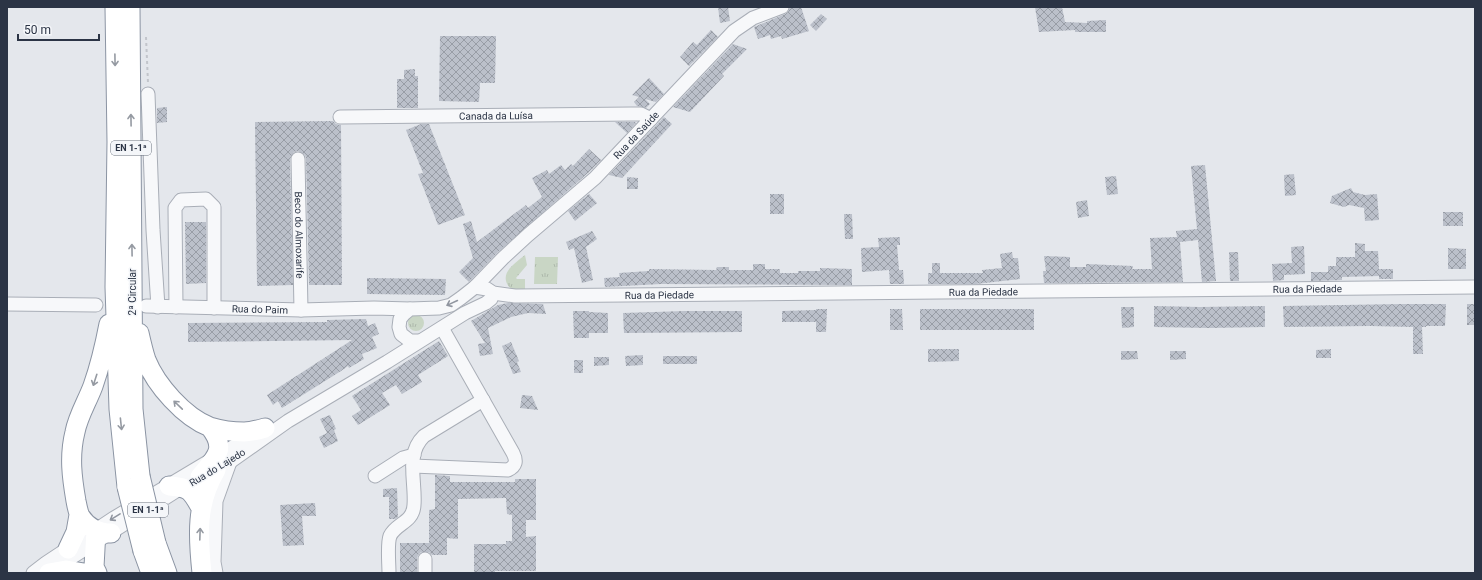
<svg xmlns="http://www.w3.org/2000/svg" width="1482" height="580" viewBox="0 0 1482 580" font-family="Roboto,sans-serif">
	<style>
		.grass { fill: url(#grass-tufts) }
		.building { fill: url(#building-cross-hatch) }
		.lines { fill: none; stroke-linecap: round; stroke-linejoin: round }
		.minor-casing { stroke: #a9aeb7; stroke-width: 15 }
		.highway-casing { stroke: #8b94a3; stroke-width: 21 }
		.path { stroke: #c2c5cb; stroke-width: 2; stroke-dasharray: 3 3; stroke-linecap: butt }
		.minor { stroke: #f7f8fa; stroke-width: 13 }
		.highway { stroke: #fff; stroke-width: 19 }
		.highway-bridge-casing { stroke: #8b94a3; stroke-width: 21; stroke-linecap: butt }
		.highway-bridge { stroke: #fff; stroke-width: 19 }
		.oneway { stroke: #959aa2 }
		.oneway2 { stroke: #9196a0 }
		.labels { text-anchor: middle; stroke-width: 3; stroke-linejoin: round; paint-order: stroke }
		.shield { fill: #f4f6f9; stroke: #676e7b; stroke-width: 1 }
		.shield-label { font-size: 9px; font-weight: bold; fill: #2b3445 }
		.street-label { font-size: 10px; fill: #2b3445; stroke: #f4f6f9 }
	</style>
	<defs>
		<pattern id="grass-tufts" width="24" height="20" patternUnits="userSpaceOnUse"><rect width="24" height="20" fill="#c9d6c5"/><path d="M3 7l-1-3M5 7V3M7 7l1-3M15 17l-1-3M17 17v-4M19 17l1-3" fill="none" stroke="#adb8ab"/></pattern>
		<pattern id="building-cross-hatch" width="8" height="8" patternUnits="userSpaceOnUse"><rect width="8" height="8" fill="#bbc0ca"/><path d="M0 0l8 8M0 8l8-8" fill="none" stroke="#989da6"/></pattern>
	</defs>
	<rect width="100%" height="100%" fill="#e4e7ec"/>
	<!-- grass -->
	<path class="grass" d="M525,255L527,265L516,278L517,279H525V290H512C496,275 514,264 525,255Z
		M535,257H558L557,284H534Z
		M408 323a8 8 0 1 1 16 0a8 8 0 1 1-16 0Z"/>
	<!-- building -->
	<path class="building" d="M718,7H728L730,21L720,23Z
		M790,7H801L809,31L782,39L781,36L771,39L770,35L758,39L754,27L785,14L788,12Z
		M1035,7H1062L1065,22L1087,23V21L1106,20V32H1075V30L1039,32Z
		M821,14L827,19L816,31L810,25Z
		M711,30L718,37L689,66L680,57L693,42L697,45Z
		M440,36H496L495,83H480L479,102L439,101Z
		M733,44L747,49L722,74L724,76L690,112L673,107Z
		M415,69V76H418V108H397V79H404V70Z
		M649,78L664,94L656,102L645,99L650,104L646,108L637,106L634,102L639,97L632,95Z
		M167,107V122L157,123V108Z
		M664,117L672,124L622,178L609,175Z
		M333,121L336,124L341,125L342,285H309L306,159L305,155L298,151L294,152L290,159L293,285L257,286L255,122Z
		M615,122H635L636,123L627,133Z
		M421,124H429L465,215L438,225L418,174L423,173L406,130Z
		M589,149L601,160L589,172L498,252L469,282L459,272L473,258L463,224L471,221L477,242L526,205L528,208L542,197L532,178L547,170L549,174L561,165L565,170L571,164L573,166Z
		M1205,165L1216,281L1202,282L1198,240L1180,242L1183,282L1044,283L1043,271H1046L1044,256L1070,257V267H1086V264L1133,266L1132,269H1152L1150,238L1177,237L1176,231L1197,229L1191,166Z
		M1294,174L1296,195L1285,196L1284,175Z
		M1116,176L1118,194L1107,195L1105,177Z
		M627,177L638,178V189H627Z
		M1351,188L1353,192L1365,195L1377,194L1379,220L1365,221L1364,208L1349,205L1344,207L1330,203L1332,196Z
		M589,194L597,203L575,221L568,211Z
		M770,194H784V214H770Z
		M1087,200L1089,216L1078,218L1076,202Z
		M1443,212H1463V226H1443Z
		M844,214H852L853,239H845Z
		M185,222H206V283L186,284Z
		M592,231L597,239L586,247L593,280L582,283L574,248L569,250L566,242Z
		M900,237V245H897L899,270H903L904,284H890L889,270L862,272L861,248L879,247L878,238Z
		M1355,243L1365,244V251H1378L1379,269H1393V279H1379V276L1342,277V280L1311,281V272H1328V266H1336V257H1355Z
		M1304,246L1305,274L1284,275V280L1273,281L1272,264L1292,263L1291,247Z
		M1448,248L1466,249V269H1448Z
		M1012,252L1013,258H1018L1020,279L976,284H928V273H932V263H940V273H983L982,270L1002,268L1000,254Z
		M1229,252H1238L1239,281H1230Z
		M753,264H765V269H780V273H798V271H820V268L852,269V285L661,284L605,287L604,278L620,277L619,273L649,271V269L716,270L717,267H729V270H753Z
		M367,278L446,279L445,295L367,294Z
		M508,303L543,304L546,314L528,313L511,317L488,328L493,354L480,356L478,344L485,343L471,321L498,305Z
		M1402,304H1446L1445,326H1426V327H1422L1423,354H1413V327L1370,326L1284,327L1283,306Z
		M1467,304H1475V325H1467Z
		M1154,306L1200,307L1265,306V327L1209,328L1154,327Z
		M1121,307H1134V327L1122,328Z
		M816,309H827L826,332H816V322H782V311L816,310Z
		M890,309H902L903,330H890Z
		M920,309H1034V330H920Z
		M573,311H589V312L608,313V333H589V338H574Z
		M685,311H742V332L624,333L623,313Z
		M366,319L368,326L375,323L379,334L372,337L377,348L362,354L364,359L349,368L348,366L341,371L282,408L278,401L273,405L267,395L352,340L188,342V323L327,322V320Z
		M439,341L448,356L418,375L422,382L402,394L396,385L382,393L390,405L358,425L352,416L361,410L352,396Z
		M511,342L519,361L517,362L521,372L513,374L502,346Z
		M928,349H959V361L928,362Z
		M1331,349V358H1316V350Z
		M1121,351H1137L1138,359L1121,360Z
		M1170,351H1186V359L1170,360Z
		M643,355V365L626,366L625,356Z
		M663,356H697V364H663Z
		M594,357H609V365L594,366Z
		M574,360H583V373H574Z
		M522,395L532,396L538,410L520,408Z
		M330,415L336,429L330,432L334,430L338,441L324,448L319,437L327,433L320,419Z
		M435,475L450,476V482H515V479H536V520H526V537L536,536V571H495V573H474V544H506V541H512V515L507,514L506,498L458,499V539L447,538V555H432L429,552H421L418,555L417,559V573H400V543H429V510L435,509Z
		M397,488L398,517L395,519H389V497H383V489Z
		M315,503L316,516H302L304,545L283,546L280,505Z"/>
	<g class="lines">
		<defs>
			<g id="minor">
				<path d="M148,94L153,230L158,307"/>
				<path id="s1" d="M340,117L632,114H641L651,119"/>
				<path id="s2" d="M298,159L301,310"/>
				<path id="s3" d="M475,287L487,289L493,293L515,296L1475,287"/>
				<path d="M7,304L96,305"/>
				<path id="s4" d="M146,306L301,310L374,308L410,309"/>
				<path d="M176,307L175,208L181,200L206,199L214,207V308"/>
				<path id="s5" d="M418,341H410L401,334L399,327L400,319L404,314L410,309L439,308L451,305L461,298L475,287L503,258L528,235L595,178L734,31L753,18L782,7"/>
				<path d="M413,466L508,470C516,466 517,461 513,453L442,328"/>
				<path d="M209,474L230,462L288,421L387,362L465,313L486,303L491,299L493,293"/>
				<path d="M375,476L403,458L414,455"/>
				<path d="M52,570L184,486"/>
				<path d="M33,573L46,563L114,518L256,433"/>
				<path d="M216,573L214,562L216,501L230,462"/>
				<path d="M389,573C389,563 387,544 390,536C396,523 413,523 414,505C416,482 405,454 424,436L483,400"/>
				<path d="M425,573V559"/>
			</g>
			<path id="highway" d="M115,7L117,142L115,287L119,409L127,487
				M130,7L133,409L140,476
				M109,324C105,345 100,366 93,386C87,402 78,416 75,432C69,456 72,478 76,501C77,506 78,512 80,516C87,527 98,533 111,533
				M139,333C141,342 143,351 146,360C156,385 184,417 210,427C220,430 233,432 244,432C250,432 258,430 265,428
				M200,477C215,458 228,450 210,427
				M169,486C189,487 191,490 201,508
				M96,530L94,567L97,573
				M156,543L167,573
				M68,549L76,532L79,515
				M143,551L151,573
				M49,573L66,570L84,573
				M202,573C198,536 196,503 216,470"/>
		</defs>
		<!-- minor casing -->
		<use href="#minor" class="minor-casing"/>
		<!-- highway casing -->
		<use href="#highway" class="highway-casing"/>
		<!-- path -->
		<path class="path" d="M146,37L148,83"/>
		<!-- minor -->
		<use href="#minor" class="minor"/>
		<!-- highway -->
		<use href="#highway" class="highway"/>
		<defs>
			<path id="highway-bridge" d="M140,476L156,543
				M127,487L143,551"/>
		</defs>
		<!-- highway-bridge casing -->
		<use href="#highway-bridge" class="highway-bridge-casing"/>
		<!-- highway-bridge -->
		<use href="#highway-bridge" class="highway-bridge"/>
	</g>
	<!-- one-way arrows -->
	<defs><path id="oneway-shaft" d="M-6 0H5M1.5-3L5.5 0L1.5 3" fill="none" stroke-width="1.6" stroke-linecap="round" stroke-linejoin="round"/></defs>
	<g class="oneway">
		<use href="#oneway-shaft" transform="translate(115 60) rotate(89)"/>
		<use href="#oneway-shaft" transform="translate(131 120) rotate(-91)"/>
		<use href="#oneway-shaft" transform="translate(132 250) rotate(-91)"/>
		<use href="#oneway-shaft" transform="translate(95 380) rotate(108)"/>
		<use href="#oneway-shaft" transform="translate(178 405) rotate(-136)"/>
		<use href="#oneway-shaft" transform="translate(121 424) rotate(84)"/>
		<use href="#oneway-shaft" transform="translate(200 534) rotate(-88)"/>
	</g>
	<g class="oneway2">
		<use href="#oneway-shaft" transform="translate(452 303) rotate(155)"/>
		<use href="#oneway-shaft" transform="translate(115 517) rotate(148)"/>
	</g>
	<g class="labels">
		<!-- shield labels -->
		<g class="shield">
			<rect x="111" y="141" width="40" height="14" rx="3"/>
			<rect x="128" y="503" width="40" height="14" rx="3"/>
		</g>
		<g class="shield-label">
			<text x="131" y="151">EN 1-1ª</text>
			<text x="148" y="513">EN 1-1ª</text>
		</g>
		<!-- street labels -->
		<g class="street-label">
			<text dy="4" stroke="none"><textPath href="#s1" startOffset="156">Canada da Luísa</textPath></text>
			<text dy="4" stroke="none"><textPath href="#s5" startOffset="342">Rua da Saúde</textPath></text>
			<text dy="4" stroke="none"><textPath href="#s2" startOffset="76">Beco do Almoxarife</textPath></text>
			<text dy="4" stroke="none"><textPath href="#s3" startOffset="834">Rua da Piedade</textPath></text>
			<text transform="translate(132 292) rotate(-90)" y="4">2ª Circular</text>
			<text dy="4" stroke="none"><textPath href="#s3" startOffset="510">Rua da Piedade</textPath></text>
			<text dy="4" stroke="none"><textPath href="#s3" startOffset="186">Rua da Piedade</textPath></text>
			<text dy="4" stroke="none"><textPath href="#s4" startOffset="114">Rua do Paim</textPath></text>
			<text transform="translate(217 467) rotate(-31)" y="4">Rua do Lajedo</text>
		</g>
	</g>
	<!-- border -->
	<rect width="1482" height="580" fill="none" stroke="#2b3445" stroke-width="16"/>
	<!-- scale -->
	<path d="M18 34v6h81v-6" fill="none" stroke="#2b3445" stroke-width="2"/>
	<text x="24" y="34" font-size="12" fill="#2b3445" stroke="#f4f6f9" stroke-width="3" paint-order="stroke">50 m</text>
</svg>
